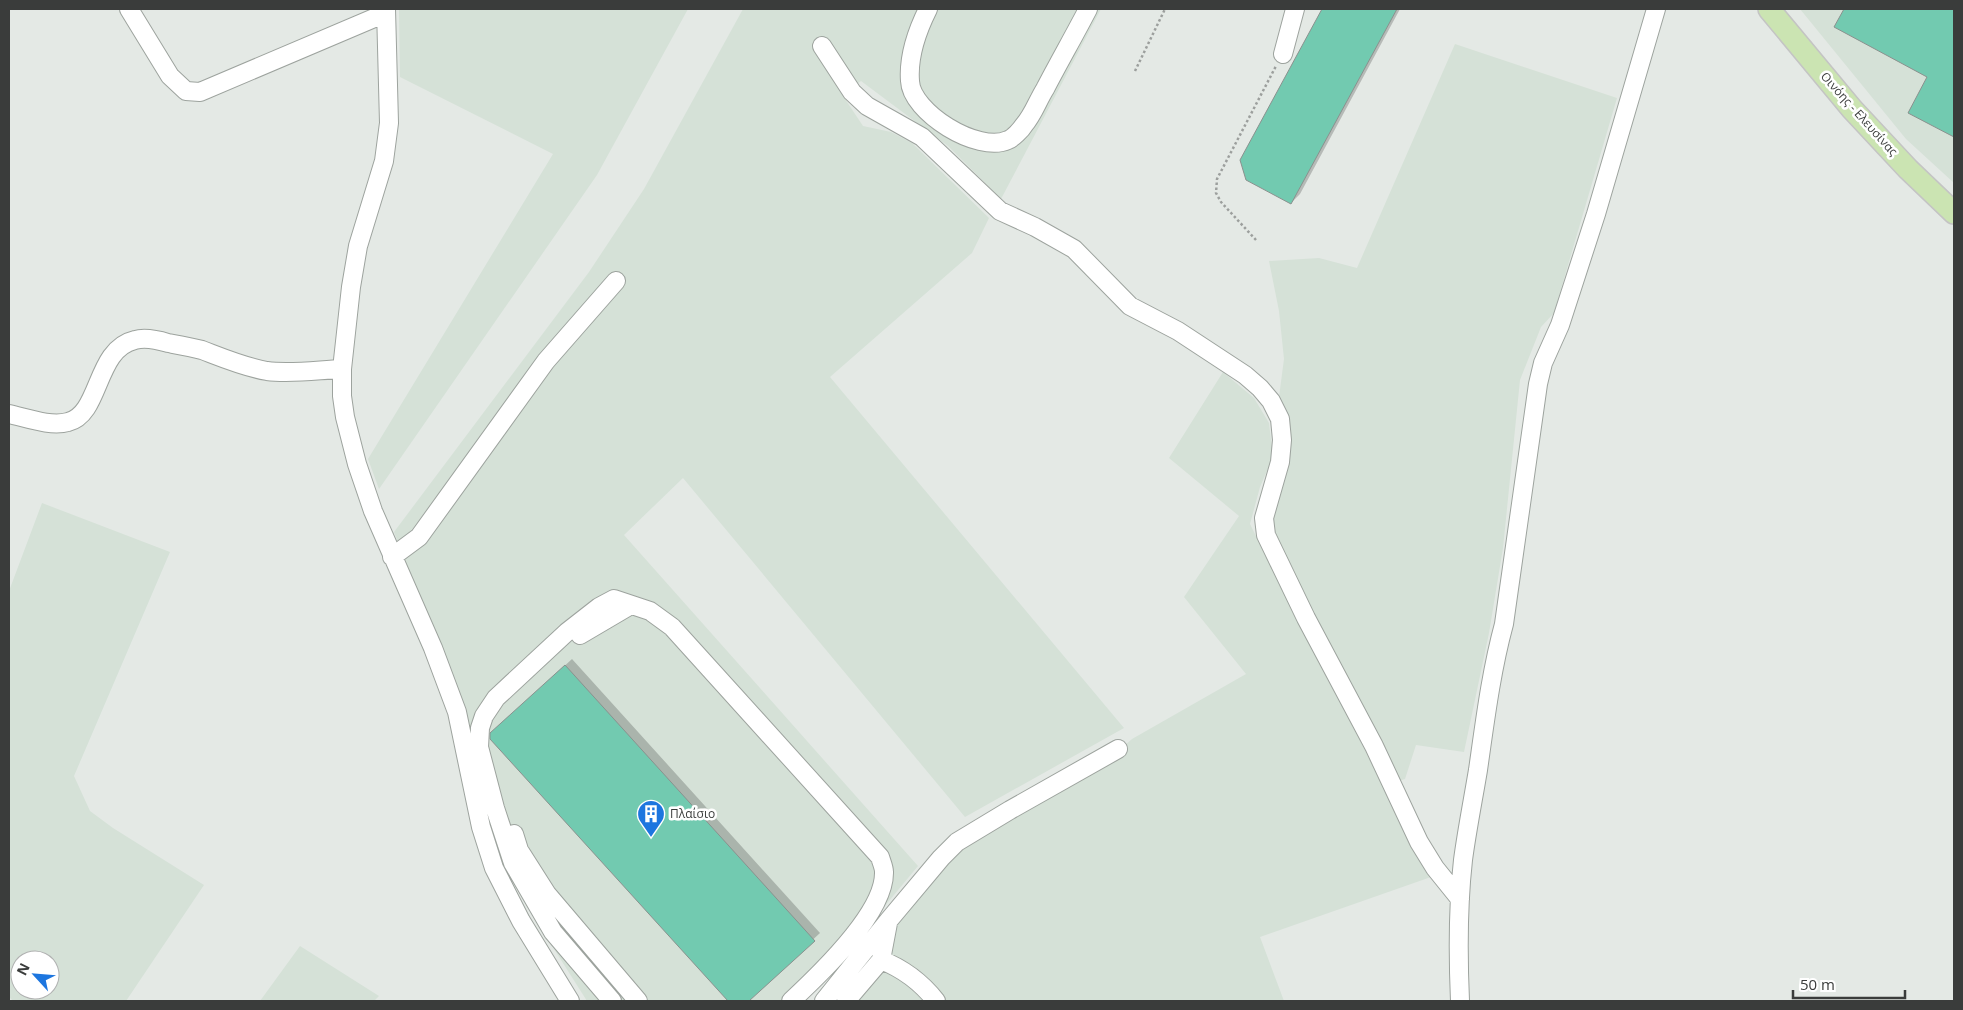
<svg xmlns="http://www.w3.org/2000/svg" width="1963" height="1010" viewBox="0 0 1963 1010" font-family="'Open Sans',sans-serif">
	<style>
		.built { fill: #d5e1d7; fill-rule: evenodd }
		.shadow { fill: #0003 }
		.building { fill: #72cab0; stroke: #8a918e }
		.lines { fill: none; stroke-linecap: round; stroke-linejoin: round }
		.minor-casing { stroke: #9da39e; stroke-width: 20 }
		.major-casing { stroke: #c4c4c4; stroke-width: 24 }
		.path { stroke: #9c9f9d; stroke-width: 2.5; stroke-dasharray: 2.5 2.5; stroke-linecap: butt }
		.minor { stroke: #fff; stroke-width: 18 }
		.major { stroke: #cbe4b2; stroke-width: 21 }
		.labels { text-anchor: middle; stroke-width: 5; stroke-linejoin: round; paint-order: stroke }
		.street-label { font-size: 12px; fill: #3a3c3b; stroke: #fff }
		.poi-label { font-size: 12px; fill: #3a3c3b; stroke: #fff; text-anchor: start }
	</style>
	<rect width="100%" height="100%" fill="#e4e9e5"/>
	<!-- built -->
	<path class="built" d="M399,9H688L597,175L379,489L368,459L553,154L400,77Z
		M743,9H1101L1001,199L948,146L861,81L843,96L863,126L891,132L912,143L989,218L972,253L830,377L1124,728L965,817L683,478L624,535L918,866L806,1001H587L523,900L503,858L470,729L394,532L589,272L644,189Z
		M1800,9H1954V183L1906,139Z
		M1455,44L1617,98L1554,313L1541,327L1520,380L1503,548L1489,633L1464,752L1416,745L1405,779L1388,784L1260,504L1276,462L1277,412L1284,359L1279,311L1269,261L1319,258L1357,268Z
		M1223,372L1254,398L1269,423L1273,457L1260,487L1250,524L1306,637L1431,877L1260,937L1284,1001H835L967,839L1110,758L1132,739L1246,674L1184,597L1239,516L1169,458Z
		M42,503L170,552L74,776L90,811L113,828L204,885L126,1001H13L9,997V591ZM20,960H50V990H20Z
		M300,946L379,996L374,1001H260Z"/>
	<!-- shadow -->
	<path class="shadow" d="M1323,9H1400L1300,194L1291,203L1241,160Z
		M1845,9H1954V135L1910,113L1928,77L1836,27Z
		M572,659L820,933L747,1001H730L491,739L499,727Z"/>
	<!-- building -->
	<path class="building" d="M1322,9H1397L1291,204L1246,180L1240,160Z
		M1844,9H1954V137L1908,113L1927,77L1834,27Z
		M565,665L815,941L749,1001H728L490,739V733Z"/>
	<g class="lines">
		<defs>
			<path id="minor" d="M129,9L170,76L186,91L200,92L386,13
				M386,9L389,123L384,161L358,246L351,287L342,369V396L345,417L357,464L373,511L433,648L457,712L481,827L494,868L521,921L570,1001
				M928,9C917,31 908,55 910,81C911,112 978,154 1008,140C1013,138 1021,130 1024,125C1033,115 1038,100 1045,89C1059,62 1074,36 1088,9
				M822,46L852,92L867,106L922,137L1000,211L1035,227L1074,249L1130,306L1178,331L1245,375L1260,388L1271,401L1280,419L1282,440L1280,462L1264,518L1266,535L1306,618L1374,746L1419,842L1435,868L1460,899
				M1283,54L1295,9
				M9,414C27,418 51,427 68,422C101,414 95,349 135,340C145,337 158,340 168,343C179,345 191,347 202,350C223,358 244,367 267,371C291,374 318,370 342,369
				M392,557L419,537L546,361L616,281
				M580,635L631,605
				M514,834L519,850L547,894L638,1001
				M881,960C904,969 921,982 936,1001
				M612,1001L553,932L513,863L495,808L479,747L480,728L484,716L496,698L567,632L599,607L614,599L650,611L672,627L880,857C881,861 884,867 884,872C885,913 819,975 791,1001
				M824,1001L889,920L941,858L957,842L1010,810L1118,749
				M846,1001L881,960L888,923
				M1460,1001C1458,956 1458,905 1463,860C1467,830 1473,800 1478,770C1485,721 1491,672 1504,624L1538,384L1543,363L1560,325L1596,214L1656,9"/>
			<path id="major" d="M1769,9L1852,109L1908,169L1954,213"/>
		</defs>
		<!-- minor casing -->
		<use href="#minor" class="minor-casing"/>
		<!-- major casing -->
		<use href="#major" class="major-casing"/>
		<!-- path -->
		<path class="path" d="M1135,71L1165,9
			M1256,240L1221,202L1216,193L1217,179L1276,66"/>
		<!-- minor -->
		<use href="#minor" class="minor"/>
		<!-- major -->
		<use href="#major" class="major"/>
	</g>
	<!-- icons -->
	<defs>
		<symbol id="building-pin" viewBox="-11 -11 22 30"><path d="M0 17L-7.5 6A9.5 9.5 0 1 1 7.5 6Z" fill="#1d76df" stroke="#fff"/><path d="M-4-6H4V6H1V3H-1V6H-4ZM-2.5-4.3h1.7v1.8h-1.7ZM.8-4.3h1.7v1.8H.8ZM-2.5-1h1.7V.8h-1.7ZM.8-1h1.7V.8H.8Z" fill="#fff"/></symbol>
	</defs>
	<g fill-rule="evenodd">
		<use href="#building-pin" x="635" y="798" width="32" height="43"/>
	</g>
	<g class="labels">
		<!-- street labels -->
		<g class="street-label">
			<text transform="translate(1859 114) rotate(48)" y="4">Οινόης - Ελευσίνας</text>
		</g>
		<!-- poi labels -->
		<g class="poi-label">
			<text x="670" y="818">Πλαίσιο</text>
		</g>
	</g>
	<!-- border -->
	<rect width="1963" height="1010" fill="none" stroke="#3a3c3b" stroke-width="20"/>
	<!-- north arrow -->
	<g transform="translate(35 975) rotate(296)"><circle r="24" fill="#ffffff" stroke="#b0b1b1"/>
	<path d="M0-4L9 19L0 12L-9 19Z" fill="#1d76df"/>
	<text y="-8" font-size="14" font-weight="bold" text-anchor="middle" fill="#3a3c3b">N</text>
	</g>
	<!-- scale -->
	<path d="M1793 990v8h112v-8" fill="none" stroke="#3a3c3b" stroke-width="2.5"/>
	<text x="1800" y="990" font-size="15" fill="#3a3c3b" stroke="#ffffff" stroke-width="4" paint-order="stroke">50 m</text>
</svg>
